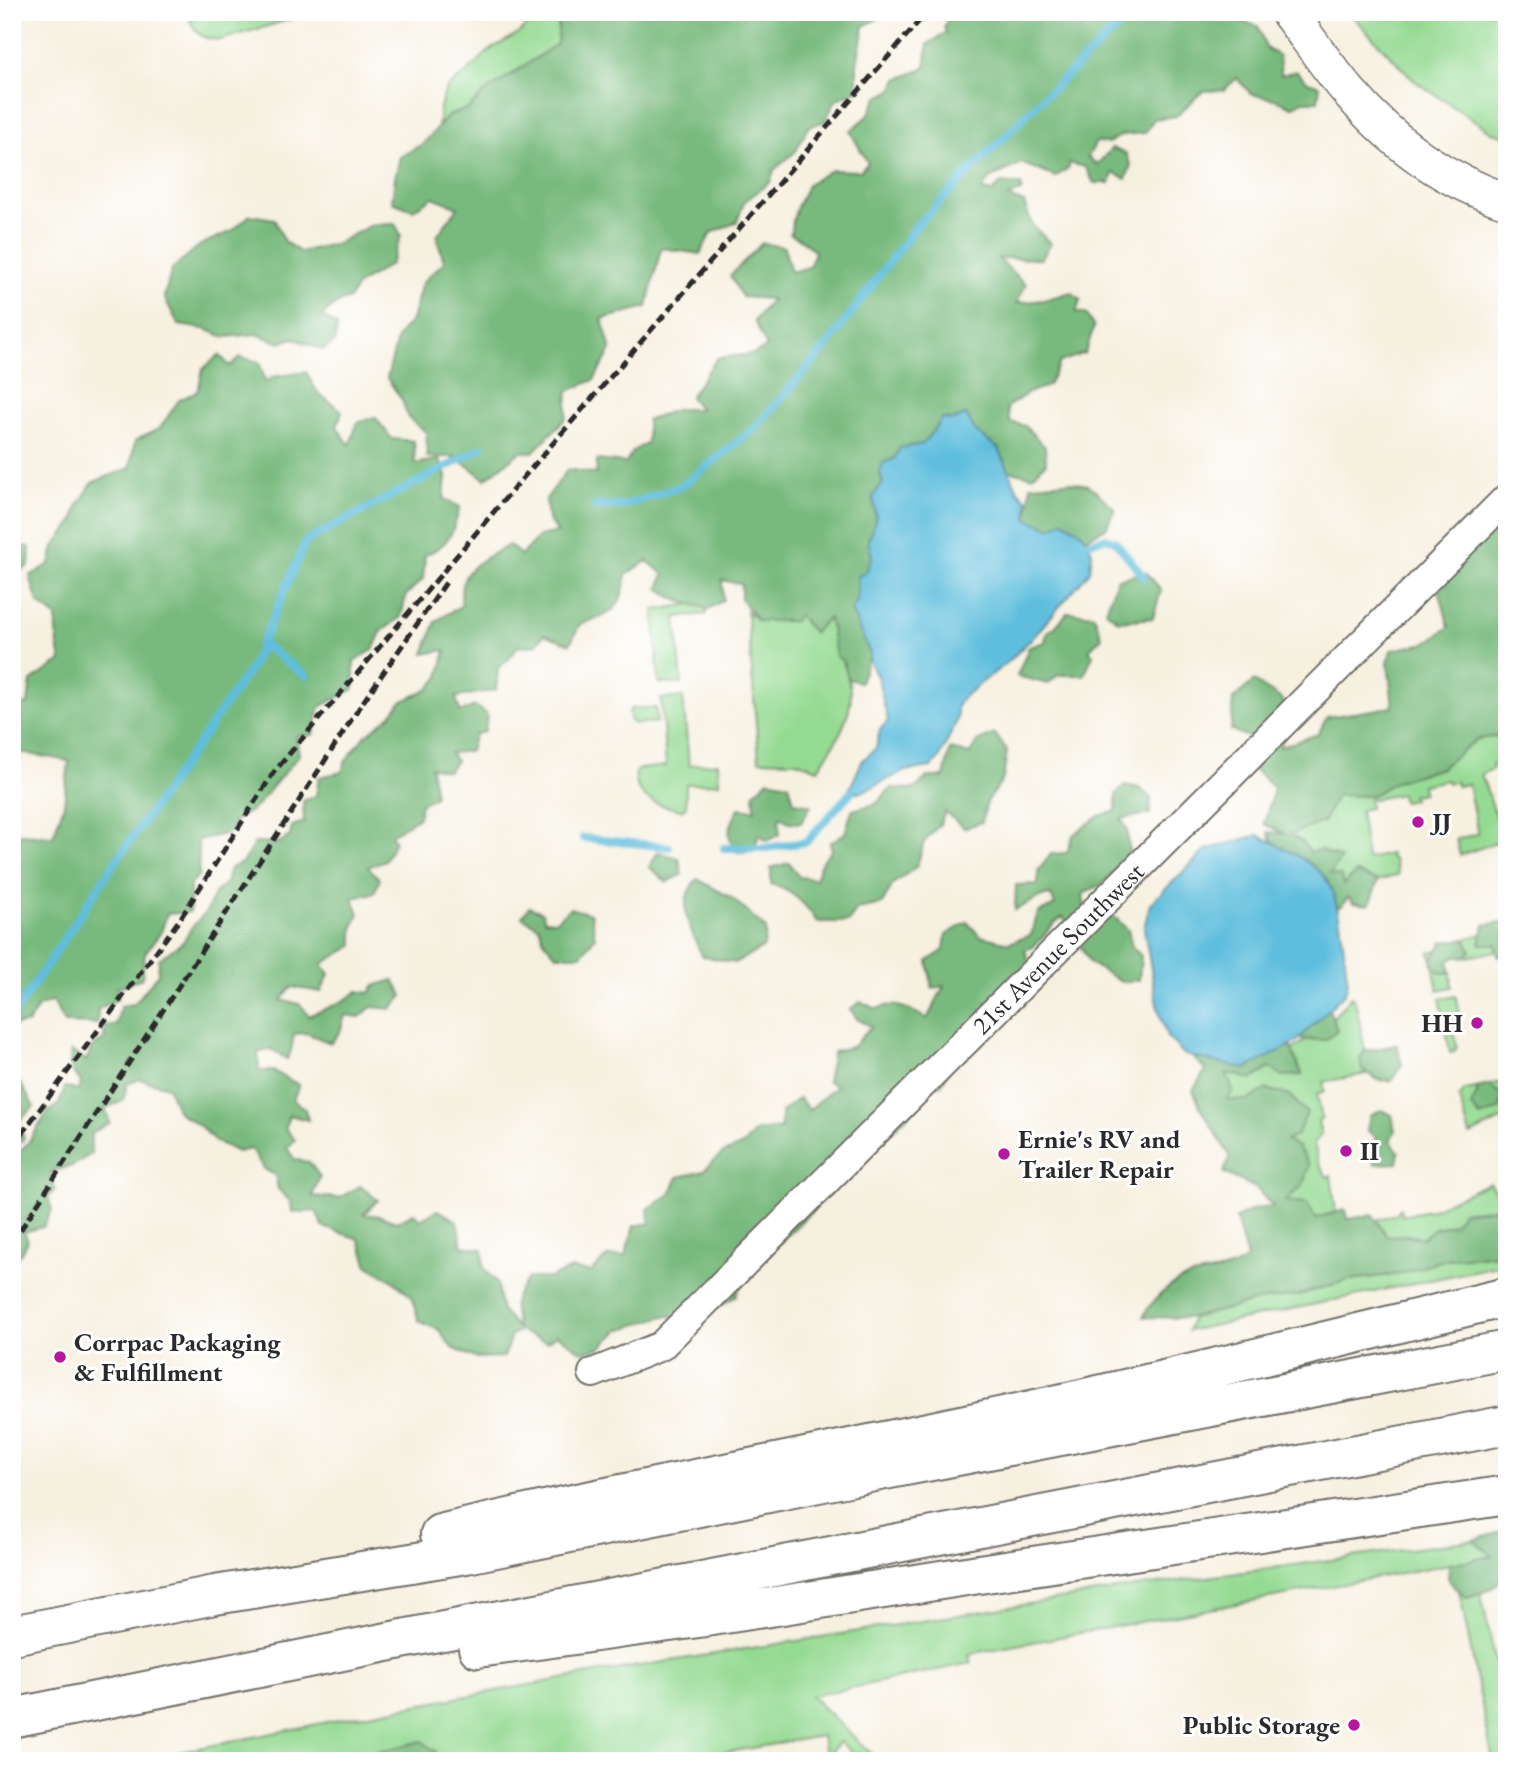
<svg xmlns="http://www.w3.org/2000/svg" width="1519" height="1773" viewBox="0 0 1519 1773" font-family="'EB Garamond',serif">
	<style>
		.green { fill: #95da93; stroke: #60825f; stroke-width: 2 }
		.forest { fill: #78ba7d; stroke: #527254; stroke-width: 2 }
		.water { fill: #5fbedd; stroke: #457484; stroke-width: 2 }
		.lines { fill: none; stroke-linecap: round; stroke-linejoin: round }
		.stream { stroke: #5fbedd; stroke-width: 8 }
		.minor-casing { stroke: #72706a; stroke-width: 32 }
		.tertiary-casing { stroke: #72706a; stroke-width: 38 }
		.motorway-casing { stroke: #72706a; stroke-width: 42 }
		.minor { stroke: #fff; stroke-width: 28 }
		.tertiary { stroke: #fff; stroke-width: 35 }
		.motorway { stroke: #fff; stroke-width: 38 }
		.rail { stroke: #2b2b2b; stroke-width: 5; stroke-dasharray: 10 5; stroke-linecap: butt }
		.poi-dot { fill: #b5179e; stroke: #fff; stroke-width: 2.5 }
		.labels { text-anchor: middle; stroke-width: 6; stroke-linejoin: round; paint-order: stroke }
		.poi-label { font-size: 26px; font-weight: bold; fill: #2b2b2b; stroke: #fff; text-anchor: start }
		.street-label { font-size: 26px; fill: #2b2b2b; stroke: #fff }
	</style>
	<rect width="100%" height="100%" fill="#fff"/>
	<filter id="ink" filterUnits="userSpaceOnUse"><feTurbulence type="fractalNoise" baseFrequency=".0143" numOctaves="2"/><feDisplacementMap in="SourceGraphic" scale="14" xChannelSelector="R" yChannelSelector="G"/><feConvolveMatrix kernelMatrix="1 2 1 2 8 2 1 2 1" color-interpolation-filters="sRGB"/></filter>
	<filter id="wash" filterUnits="userSpaceOnUse"><feTurbulence type="fractalNoise" baseFrequency=".00686" numOctaves="4" result="noise"/><feDisplacementMap in="SourceGraphic" scale="28" xChannelSelector="R" yChannelSelector="G"/><feGaussianBlur stdDeviation="1.57" result="paint"/><feColorMatrix in="noise" values="0 0 0 0 0 0 0 0 0 0 0 0 0 0 0 0 0 1.4 0 .05"/><feComposite in="paint" operator="in"/></filter>
	<g filter="url(#wash)">
		<rect width="100%" height="100%" fill="#f6f0df"/>
		<!-- green -->
		<path class="green" d="M207,12H316L220,40C202,39 197,35 189,19Z
			M542,12H573L559,20L557,44L484,93L469,108L448,116L438,128L440,107L446,89L467,72L491,49L519,33Z
			M1348,12H1507V136L1492,132L1416,82Z
			M692,604L706,608V614L676,617L682,684L659,683L654,610Z
			M747,611L758,621L799,615L829,617C835,637 854,685 850,704C846,728 831,749 818,769L796,761L759,760Z
			M683,697L689,765L718,763L719,783L686,784V807L681,810C661,806 632,800 636,771L639,769L666,766L661,699Z
			M633,708H656L657,722L635,724L631,722L629,711Z
			M1507,735V757L1492,764L1493,769L1481,774L1498,822L1507,819V839L1460,855L1456,839L1478,834L1468,784L1457,786L1456,782L1448,783L1447,780L1422,785L1423,793L1412,795L1413,800L1403,802L1401,794L1369,800L1370,808L1360,810L1367,859L1390,854L1391,859H1394L1398,875L1378,881L1356,873L1343,886L1329,874L1340,858L1310,852L1301,841L1288,835L1323,822L1337,795L1371,796L1396,781L1441,768L1477,739Z
			M1482,934L1480,944H1497V951L1462,958L1471,951L1465,939Z
			M1438,950L1433,960L1439,973H1451L1452,987L1438,990L1430,952Z
			M1351,996L1356,1004L1365,1051L1360,1058L1362,1070L1367,1074L1323,1082L1325,1091L1317,1094L1322,1119L1318,1121L1321,1134L1314,1143L1318,1162L1327,1177L1331,1176L1336,1212L1316,1218L1284,1201L1303,1185L1308,1165L1298,1147L1285,1141L1248,1100H1227L1225,1073L1252,1079L1270,1068L1302,1074L1292,1050L1307,1039L1326,1040L1337,1030L1332,1019Z
			M1456,996L1460,1015L1451,1017L1457,1048L1454,1049L1455,1052L1450,1053L1440,999Z
			M1507,1081V1117L1470,1135L1459,1098L1465,1090L1476,1088L1478,1091L1503,1096L1489,1085Z
			M1489,1183L1503,1203L1492,1209L1463,1212L1454,1224L1435,1228L1423,1238L1409,1235L1387,1236L1376,1220L1396,1214L1400,1208L1402,1216L1433,1209Z
			M1507,1253V1264L1188,1331L1192,1318L1257,1301L1299,1295L1348,1280L1401,1274L1446,1259Z
			M1474,1540L1493,1556L969,1654L971,1663L811,1696L879,1761H861L840,1742L827,1756L825,1754L822,1736L675,1761H429L436,1752C407,1748 384,1743 358,1761H135L357,1716L595,1673L1128,1588Z
			M1459,1590L1466,1597L1481,1594L1497,1669L1507,1667V1704L1502,1706L1507,1726V1761H1493Z"/>
		<!-- forest -->
		<path class="forest" d="M573,12H890L864,26L857,64V90L836,100L825,121L808,127L796,151L774,170L770,182L744,202L737,222L711,233L700,254L661,248L647,307L602,319L611,350L594,380L568,391L566,418L533,452H520L485,479L456,457H427L426,432L408,418L402,400L387,378L398,336L412,320L422,283L444,262L437,236L458,207L433,197L413,210L392,202L395,178L400,157L424,143L448,116L469,108L484,93L557,44L559,20Z
			M951,12H1241L1243,22L1258,26L1266,48L1279,56L1281,75L1296,71L1308,82L1320,86L1318,101H1303L1292,107L1278,100L1251,94L1237,78L1224,90L1203,91L1176,116L1154,119L1145,133L1122,135L1108,143L1096,142L1088,157L1097,165L1112,148L1126,154L1131,165L1126,179L1113,173L1110,183H1094L1085,167L1069,163V168L1055,177L1021,163C1006,173 990,173 982,190L993,192L1001,183L1021,185L1022,190L1009,197L1024,203L1033,226L1051,244L1041,259L998,258C1008,267 1015,276 1026,284L1017,303L1044,300L1071,292L1081,299L1076,312L1086,314L1094,327L1085,353L1060,362L1048,386L1030,392L1007,407L1010,422L1025,426L1045,447L1046,463L1032,476L1009,471L999,449L976,432L966,415L953,420L942,419L923,444L900,448L883,483L873,497L876,518L868,541L872,555L866,572L859,577L857,601L852,610L870,654L860,682L848,679L843,661L836,656L829,618L813,633L799,615L794,621H758L741,599V584L722,580L723,600L709,609L676,600L659,588L664,574L647,561L626,575C622,611 612,614 580,624L570,644L544,634L536,645L517,647L510,658L498,668L496,690L456,697L460,712L475,706L487,714L485,732L475,734L470,751L450,753L456,761L448,771L431,767L435,796L420,805L419,817L391,835L395,842L385,860L368,867L380,879L374,893L353,898L359,914L353,927V946L322,964L329,974L321,992L292,987L281,1000L300,1004L309,1016C326,1008 344,1003 358,991L370,993L374,986L394,980L403,996L391,1009L371,1007L360,1017L345,1015L340,1032L331,1043L306,1033L294,1034L291,1051L287,1059L270,1049L258,1053L259,1071H273L299,1085L293,1100L305,1109L308,1120L289,1115L285,1128L295,1140L287,1148L295,1160L309,1162L320,1177L312,1196L339,1198L360,1186L378,1200L364,1214L380,1216L396,1222L414,1213L420,1220L438,1210L457,1221L462,1246L483,1249L484,1268L497,1283L501,1310L518,1329C511,1302 511,1302 528,1278H550L571,1269L591,1272L607,1257L625,1256L634,1226L650,1223L648,1209L670,1194L678,1177L703,1171L723,1153L743,1145L756,1131L781,1128V1112L799,1098L809,1110L836,1086L827,1081L833,1052L854,1046L871,1026L857,1019L850,1009L861,1002L877,1009C895,1000 911,1010 927,1019L944,986L932,988L928,961L944,950L946,935L967,922L980,936L1009,943L1031,935L1038,913L1055,905L1051,895L1040,897L1015,910L1016,885L1038,884V871L1051,854L1067,853L1073,835L1099,816L1116,811V794L1125,785L1139,788L1151,798L1150,814L1121,819L1127,828L1129,853L1104,883L1083,894L1085,908L1108,911L1128,930L1132,947L1141,956L1139,980L1121,982L1090,963L1081,947L1068,943V926L1063,917C1044,927 1047,942 1025,950L1037,986L1023,1006L996,1021L980,1046L954,1061L941,1085L903,1082L913,1111L742,1280L736,1296L703,1317L664,1316L619,1330L600,1348L582,1352L557,1335L546,1342L520,1331L511,1335L504,1357L475,1358L452,1348L439,1330L419,1321L411,1296L392,1280L368,1266L359,1239L323,1227L316,1211L292,1213L291,1202L278,1189L275,1175L264,1169L251,1149L237,1152L215,1141L200,1126L178,1112L168,1087L139,1079L127,1084L123,1101L105,1108L110,1123L91,1133V1154L72,1166L50,1172L55,1190L48,1197L52,1210L43,1227L24,1232L28,1240L20,1255L12,1258V1159L27,1144L48,1112L59,1104L65,1087L79,1091L81,1081C71,1072 68,1065 71,1051L86,1061L92,1047L104,1040L105,1026L116,1025L121,1006L134,1004L158,974L159,959L183,942L193,926L207,911L215,892L226,883L230,868L242,863L255,843H278L290,836L292,826L304,822L303,801L316,796L319,777L342,772L345,762L363,738L391,715L401,702L429,689L439,677L446,650L424,654L436,621L462,605C456,568 481,561 509,545L521,555L539,536L558,532L548,520L546,499L568,469L596,474L597,460L626,463L633,451L647,443V420L677,409H700L690,397L717,358L754,354L767,347L754,321L772,299L742,297L730,276L762,243L784,247L791,272L809,267L815,252L802,240L790,234L796,209L808,184L831,170L860,171L868,163L850,131L868,116L877,98L891,91L898,79L925,68L928,44L946,33L944,27Z
			M250,215L274,219L285,242L300,252L338,243L371,225L395,224L401,235L391,264L358,285L349,299L336,304L322,316L337,326L335,342L323,350L293,338L280,343L257,334L225,337L205,329L179,325L164,297L172,269L200,245L232,231Z
			M219,355L230,366L240,357L259,362L266,383L272,377L306,372L318,393L342,411L337,427L350,445L357,423L375,417L392,439L414,441L415,464L439,459L446,476L444,499L460,507C453,532 450,545 425,555L423,579L406,595L401,617L381,632L373,650L354,661V689L320,707L313,735L296,736L299,755L255,808L233,822L229,833L198,840L199,875L190,885V912L167,914L161,932L145,953L142,978L117,988L118,999L98,1009L97,1024L64,1023L53,1001L38,1007L28,1023L12,1026V837L19,834L53,836L64,804L69,761L12,751V707L28,704L31,681L61,661L58,645L56,617L38,603L30,576L50,564L54,547L74,520L77,507L93,482L130,468L135,441L160,428L179,400L198,391L203,369Z
			M1069,482L1089,485L1115,509L1106,528L1086,538L1081,532L1051,528L1027,519L1031,485Z
			M1507,508V735L1477,739L1441,768L1396,781L1371,796L1337,795L1323,822L1289,835L1301,841L1310,852L1321,850L1341,859L1330,874L1341,876L1343,885L1356,873L1378,881L1369,905L1353,903L1348,897L1342,906L1322,913L1274,846L1268,832L1285,834L1264,824L1274,788L1252,767L1251,738L1231,730L1233,699L1254,681L1283,700L1287,727L1280,747L1318,734L1327,717L1393,707L1388,662L1391,650L1426,643L1449,627L1437,582Z
			M12,545L30,547L29,566L12,576Z
			M1146,572L1161,590L1153,618L1119,621L1106,611L1117,579Z
			M1068,612L1094,615L1102,637L1089,650L1093,655L1084,675H1058L1048,684L1017,676L1029,647L1045,642L1047,632L1055,627Z
			M995,734L1007,751L1003,779L987,802L982,822L964,828L945,812L940,824L924,842L917,866L893,884L882,904L857,909L848,922H817C805,903 793,891 771,884V868L789,863L799,877L815,879L822,861L832,850L830,843L845,833L852,810L876,804L891,788L915,789L927,777H944L950,749L970,754L977,742Z
			M768,780L789,784L794,802L811,805L801,823L789,822L779,816L780,834L767,841L759,834L754,851L737,852C723,835 730,827 739,808L755,810L754,793Z
			M658,852L679,858L682,875L667,882L649,867Z
			M697,879L732,898L766,929L764,947L735,963L702,956C690,929 675,903 697,879Z
			M529,907L542,912L545,920L555,921L570,908L591,914L595,937L581,955H556L544,941L539,927L522,917Z
			M1503,922L1507,925V955L1498,956L1496,944H1480L1484,925Z
			M1465,939L1471,951L1464,958L1455,956L1449,961L1451,973H1439L1432,960L1443,942Z
			M1327,1004L1337,1030L1326,1040L1297,1039Z
			M1289,1043L1302,1075L1283,1076L1270,1068L1252,1079L1226,1073L1233,1091L1227,1100H1248L1266,1089L1289,1095L1307,1113L1297,1135L1286,1141L1298,1147L1309,1165L1303,1185L1285,1201L1307,1203L1316,1218L1345,1210L1347,1219L1373,1215L1387,1236L1409,1235L1423,1238L1435,1228L1454,1224L1462,1212L1497,1208L1507,1205V1253L1446,1259L1401,1274L1348,1280L1299,1295L1257,1301L1192,1318L1143,1317C1152,1301 1166,1287 1183,1279C1206,1270 1225,1275 1247,1259L1236,1218L1254,1209L1273,1207L1256,1188L1224,1173L1230,1156L1201,1109L1193,1090L1206,1070L1190,1055Z
			M1397,1045L1402,1065L1391,1081L1378,1080L1362,1070L1360,1058L1365,1051Z
			M21,1084L34,1107L18,1122L24,1138L16,1148H12V1086Z
			M1489,1085L1503,1096L1500,1109L1480,1117L1471,1106L1478,1091L1476,1088Z
			M1381,1110L1392,1115L1395,1131L1390,1140L1399,1152L1397,1163L1375,1164L1371,1149L1377,1138L1367,1130L1370,1116Z
			M1507,1530V1579H1503L1489,1590L1466,1597L1448,1580L1449,1564L1492,1556L1474,1540Z
			M422,1741L436,1752L429,1761H358L368,1754Z"/>
		<!-- water -->
		<path class="water" d="M966,415L976,432L999,449L1018,491L1028,501L1027,519L1051,528L1063,521L1081,532L1086,538L1092,552L1090,571L1035,635L1007,663L963,697L957,706V720L939,759L931,767L905,771L862,792H851L850,788L862,761L876,748L880,730L888,721L878,679L869,660L870,654L851,610L857,601L858,576L866,572L872,555L868,541L876,518L873,496L883,483L880,473L883,463L894,459L900,448L923,444L942,419L953,420Z
			M1258,835C1278,846 1302,856 1320,872C1342,892 1343,953 1348,983L1345,993L1295,1043L1246,1069L1185,1055L1167,1037L1157,1005L1144,928L1150,904L1206,850Z"/>
		<g class="lines">
			<!-- stream -->
			<path class="stream" d="M595,506H623L682,486L755,428L826,347L917,225L1043,98L1134,12
				M1088,543L1105,538L1115,541L1144,577
				M261,643L306,676
				M583,838L669,847
				M724,848H766L806,842L851,792
				M12,1018L105,877L252,666L306,541L482,448"/>
		</g>
	</g>
	<g filter="url(#ink)">
		<g class="lines">
			<defs>
				<g id="minor">
					<path id="s1" d="M593,1373L661,1346L1507,498"/>
				</g>
				<path id="tertiary" d="M1288,12C1309,39 1328,68 1350,93C1392,142 1445,181 1507,201"/>
				<path id="motorway" d="M440,1534C611,1493 784,1463 956,1426C1141,1388 1323,1341 1507,1297
					M12,1635L215,1595L466,1554L838,1479L1507,1350
					M478,1648L706,1617L979,1574L1507,1495
					M12,1718L402,1639L1507,1425"/>
			</defs>
			<!-- minor casing -->
			<use href="#minor" class="minor-casing"/>
			<!-- tertiary casing -->
			<use href="#tertiary" class="tertiary-casing"/>
			<!-- motorway casing -->
			<use href="#motorway" class="motorway-casing"/>
			<!-- minor -->
			<use href="#minor" class="minor"/>
			<!-- tertiary -->
			<use href="#tertiary" class="tertiary"/>
			<!-- motorway -->
			<use href="#motorway" class="motorway"/>
			<!-- rail -->
			<path class="rail" d="M12,1147L180,919L274,772L503,501L927,12
				M12,1243L363,702L447,581"/>
		</g>
	</g>
	<!-- markers -->
	<g class="poi-dot">
		<circle cx="1418" cy="822" r="7"/>
		<circle cx="1477" cy="1023" r="7"/>
		<circle cx="1346" cy="1151" r="7"/>
		<circle cx="1004" cy="1154" r="7"/>
		<circle cx="60" cy="1357" r="7"/>
		<circle cx="1354" cy="1725" r="7"/>
	</g>
	<g class="labels">
		<!-- poi labels -->
		<g class="poi-label">
			<text x="1432" y="831">JJ</text>
			<text x="1463" y="1032" text-anchor="end">HH</text>
			<text x="1018" y="1148">Ernie's RV and<tspan x="1018" dy="30">Trailer Repair</tspan></text>
			<text x="1360" y="1160">II</text>
			<text x="74" y="1351">Corrpac Packaging<tspan x="74" dy="30">&amp; Fulfillment</tspan></text>
			<text x="1340" y="1734" text-anchor="end">Public Storage</text>
		</g>
		<!-- street labels -->
		<g class="street-label">
			<text dy="9" stroke="none"><textPath href="#s1" startOffset="635">21st Avenue Southwest</textPath></text>
		</g>
	</g>
	<!-- margin -->
	<rect width="1519" height="1773" fill="none" stroke="#fff" stroke-width="42"/>
</svg>
